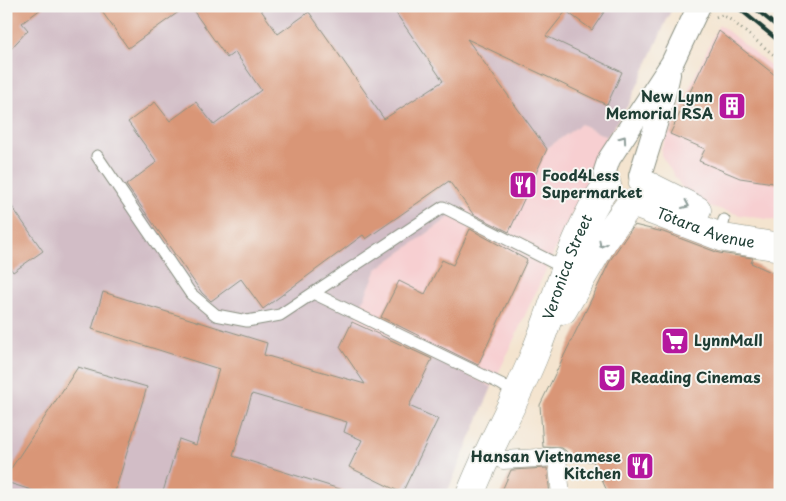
<svg xmlns="http://www.w3.org/2000/svg" width="786" height="501" viewBox="0 0 786 501" font-family="'Playpen Sans',sans-serif">
	<style>
		.built { fill: #f7cfd1 }
		.industrial { fill: #d2bdc6 }
		.building { fill: #d99677 }
		.lines { fill: none; stroke-linecap: round; stroke-linejoin: round }
		.service-casing { stroke: #8a9082; stroke-width: 13 }
		.pedestrian-casing { stroke: #8a9082; stroke-width: 19 }
		.minor-casing { stroke: #8a9082; stroke-width: 24 }
		.tertiary-casing { stroke: #8a9082; stroke-width: 29 }
		.path { stroke: #8a9082; stroke-width: 3; stroke-dasharray: 1 4; stroke-linecap: butt }
		.service { stroke: #fff; stroke-width: 11 }
		.pedestrian { stroke: #fff; stroke-width: 18 }
		.minor { stroke: #fff; stroke-width: 22 }
		.tertiary { stroke: #fff; stroke-width: 28 }
		.rail { stroke: #1f3d34; stroke-width: 4 }
		.oneway { stroke: #8f9e9a }
		.labels { text-anchor: middle; stroke-width: 4; stroke-linejoin: round; paint-order: stroke }
		.poi-label { font-size: 15px; font-weight: bold; fill: #1f3d34; stroke: #f6f6f2; text-anchor: start }
		.street-label { font-size: 15px; fill: #1f3d34; stroke: #f6f6f2 }
	</style>
	<rect width="100%" height="100%" fill="#f6f6f2"/>
	<filter id="ink" filterUnits="userSpaceOnUse"><feTurbulence type="fractalNoise" baseFrequency=".02" numOctaves="2"/><feDisplacementMap in="SourceGraphic" scale="10" xChannelSelector="R" yChannelSelector="G"/><feConvolveMatrix kernelMatrix="1 2 1 2 8 2 1 2 1" color-interpolation-filters="sRGB"/></filter>
	<filter id="wash" filterUnits="userSpaceOnUse"><feTurbulence type="fractalNoise" baseFrequency=".0096" numOctaves="4" result="noise"/><feDisplacementMap in="SourceGraphic" scale="20" xChannelSelector="R" yChannelSelector="G"/><feGaussianBlur stdDeviation="1.12" result="paint"/><feColorMatrix in="noise" values="0 0 0 0 0 0 0 0 0 0 0 0 0 0 0 0 0 1.4 0 .05"/><feComposite in="paint" operator="in"/></filter>
	<g filter="url(#wash)">
		<rect width="100%" height="100%" fill="#f4e4cf"/>
		<!-- built -->
		<path class="built" d="M719,24L780,73V221L740,215L709,206L686,194L661,155V148Z
			M581,124L607,137L492,387L354,320L377,269Z"/>
		<!-- industrial -->
		<path class="industrial" d="M6,6H673L630,102L607,137L581,124L377,269L355,320L492,387L446,495H6Z
			M762,6H780V21Z"/>
		<g id="blocks">
			<!-- building -->
			<path class="building" d="M6,6H45L22,23L28,30L6,54Z
				M98,6H187L128,48Z
				M190,6H258L278,34L309,12L384,119L443,81L391,6H608L592,30L566,11L546,36L622,72L607,105L467,39L547,149L509,232L473,214L449,181L366,239L363,235L263,309L241,279L211,301L202,293L126,185L157,162L128,122L155,102L170,121L196,102L214,125L261,90L235,52L227,58Z
				M719,31L780,79V184L740,178L699,161L705,149L670,134Z
				M6,198L43,251L13,272L6,262Z
				M634,225L663,232L719,253L753,258L751,263L780,276V495H609L593,461H568L566,451L562,448L543,447L540,405L611,259Z
				M470,229L527,260L478,365L381,317L399,281L425,294L442,260L453,265Z
				M103,292L267,343L264,355L365,384L340,347L352,322L432,359L409,406L438,419L402,493L349,467L362,440L344,432L347,422L252,394L233,456L346,491V495H162L179,439L196,445L219,369L92,329Z
				M78,367L147,387L114,495H47L6,482V476Z
				M547,468L550,495H500L511,470Z"/>
		</g>
	</g>
	<g filter="url(#ink)">
		<use href="#blocks" fill-opacity="0" stroke="#8a9082" stroke-width="1"/>
		<g class="lines">
			<defs>
				<path id="service" d="M97,156L191,294L216,315L247,321L280,315L443,207L566,269
					M719,238L724,220
					M315,294L501,384L517,394"/>
				<path id="pedestrian" d="M503,460L557,457L561,495"/>
				<path id="minor" d="M640,176C650,142 662,109 669,74
					M607,183L605,171L609,159L672,63L699,6"/>
				<g id="tertiary">
					<path d="M643,183L697,210"/>
					<path id="s1" d="M632,203L724,238L780,247"/>
					<path d="M563,310L605,238L630,204"/>
					<path id="s2" d="M470,495C489,446 516,401 535,353C557,300 573,231 607,185"/>
				</g>
			</defs>
			<!-- service casing -->
			<use href="#service" class="service-casing"/>
			<!-- pedestrian casing -->
			<use href="#pedestrian" class="pedestrian-casing"/>
			<!-- minor casing -->
			<use href="#minor" class="minor-casing"/>
			<!-- tertiary casing -->
			<use href="#tertiary" class="tertiary-casing"/>
			<!-- path -->
			<path class="path" d="M716,17L722,15L731,20L780,60"/>
			<!-- service -->
			<use href="#service" class="service"/>
			<!-- pedestrian -->
			<use href="#pedestrian" class="pedestrian"/>
			<!-- minor -->
			<use href="#minor" class="minor"/>
			<!-- tertiary -->
			<use href="#tertiary" class="tertiary"/>
			<!-- rail -->
			<path class="rail" d="M736,6L780,42
				M752,6L780,29"/>
		</g>
		<!-- one-way arrows -->
		<defs><path id="oneway-chevron" d="M-2-3.5L2.5 0L-2 3.5" fill="none" stroke-width="1.6" stroke-linecap="round" stroke-linejoin="round" transform="scale(1.25)"/></defs>
		<g class="oneway">
			<use href="#oneway-chevron" transform="translate(623 139) rotate(-55)"/>
			<use href="#oneway-chevron" transform="translate(686 205) rotate(25)"/>
			<use href="#oneway-chevron" transform="translate(602 244) rotate(119)"/>
		</g>
	</g>
	<!-- icons -->
	<defs>
		<symbol id="building-square" viewBox="-11 -11 22 22"><rect x="-9" y="-9" width="18" height="18" rx="4" fill="#b5179e" stroke="#f6f6f2"/><path d="M-4-6H4V6H1V3H-1V6H-4ZM-2.5-4.3h1.7v1.8h-1.7ZM.8-4.3h1.7v1.8H.8ZM-2.5-1h1.7V.8h-1.7ZM.8-1h1.7V.8H.8Z" fill="#fff"/></symbol>
		<symbol id="restaurant-square" viewBox="-11 -11 22 22"><rect x="-9" y="-9" width="18" height="18" rx="4" fill="#b5179e" stroke="#f6f6f2"/><path d="M-5-6h1v4h1v-4h1v4h1v-4h1v5L-1.5 .5V6h-2V.5L-5-1ZM5-6V6H3V1.5H1.5Q1.5-4 5-6Z" fill="#fff"/></symbol>
		<symbol id="supermarket-square" viewBox="-11 -11 22 22"><rect x="-9" y="-9" width="18" height="18" rx="4" fill="#b5179e" stroke="#f6f6f2"/><path d="M-6-5.5h2.5l.6 2H6L4.5 2H-2.5L-4.4-4H-6ZM-1.5 3.2a1.3 1.3 0 1 0 .1 0ZM3 3.2a1.3 1.3 0 1 0 .1 0Z" fill="#fff"/></symbol>
		<symbol id="theatre-square" viewBox="-11 -11 22 22"><rect x="-9" y="-9" width="18" height="18" rx="4" fill="#b5179e" stroke="#f6f6f2"/><path d="M-5-5.5Q0-4 5-5.5V0Q5 5 0 6Q-5 5-5 0ZM-3.3-2.5H-1v1.5H-3.3ZM1-2.5H3.3v1.5H1ZM-2.8 1Q0 5.5 2.8 1Z" fill="#fff"/></symbol>
	</defs>
	<g fill-rule="evenodd">
		<use href="#building-square" x="716" y="90" width="32" height="32"/>
		<use href="#restaurant-square" x="507" y="169" width="32" height="32"/>
		<use href="#supermarket-square" x="659" y="325" width="32" height="32"/>
		<use href="#theatre-square" x="596" y="362" width="32" height="32"/>
		<use href="#restaurant-square" x="624" y="450" width="32" height="32"/>
	</g>
	<g class="labels">
		<!-- poi labels -->
		<g class="poi-label">
			<text x="713" y="102" text-anchor="end">New Lynn<tspan x="713" dy="17">Memorial RSA</tspan></text>
			<text x="542" y="181">Food4Less<tspan x="542" dy="17">Supermarket</tspan></text>
			<text x="694" y="346">LynnMall</text>
			<text x="631" y="383">Reading Cinemas</text>
			<text x="621" y="462" text-anchor="end">Hansan Vietnamese<tspan x="621" dy="17">Kitchen</tspan></text>
		</g>
		<!-- street labels -->
		<g class="street-label">
			<text dy="5" stroke="none"><textPath href="#s1" startOffset="78">Tōtara Avenue</textPath></text>
			<text dy="5" stroke="none"><textPath href="#s2" startOffset="248">Veronica Street</textPath></text>
		</g>
	</g>
	<!-- margin -->
	<rect width="786" height="501" fill="none" stroke="#f6f6f2" stroke-width="25"/>
</svg>
